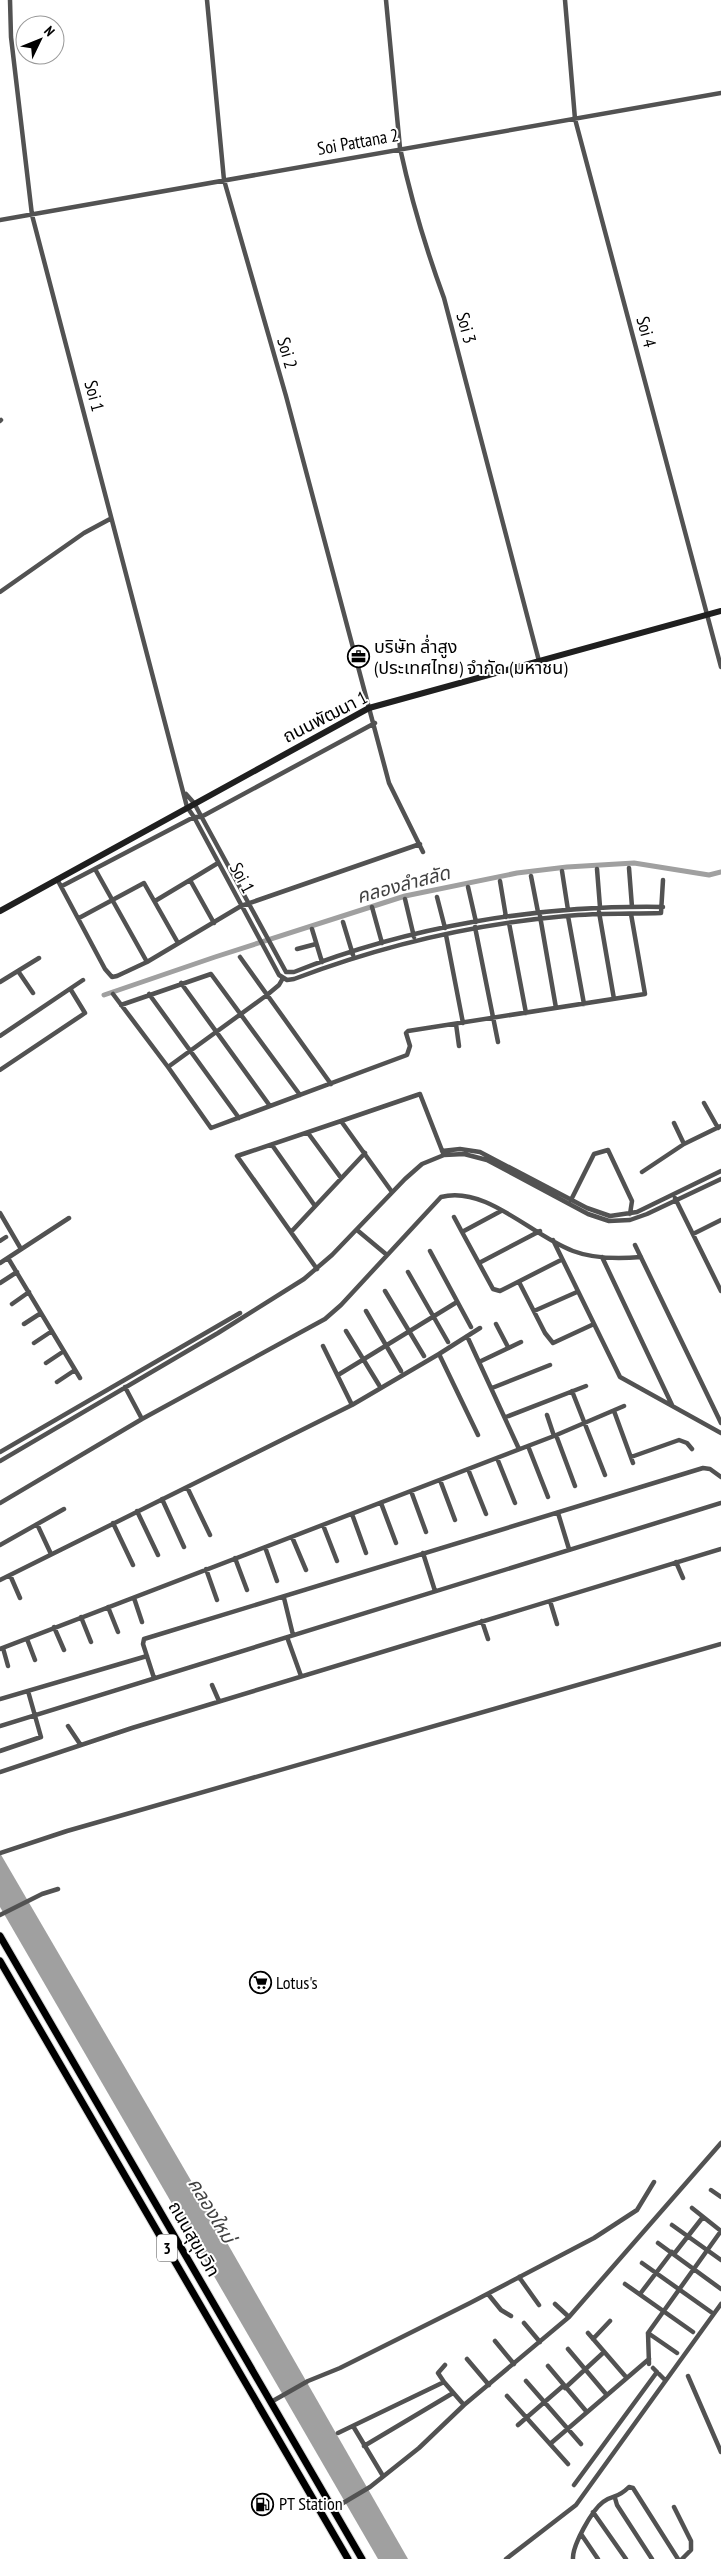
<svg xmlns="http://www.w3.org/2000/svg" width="721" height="2559" viewBox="0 0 721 2559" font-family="'PT Sans Narrow','Noto Sans Thai',sans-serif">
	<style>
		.water { fill: #a0a0a0 }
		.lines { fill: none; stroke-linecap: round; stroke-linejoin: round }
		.canal { stroke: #a0a0a0; stroke-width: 5 }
		.trunk-casing { stroke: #dbdbdb; stroke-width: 9 }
		.minor { stroke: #525252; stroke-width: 4.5 }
		.secondary { stroke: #1f1f1f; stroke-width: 6 }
		.trunk { stroke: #000; stroke-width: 7 }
		.labels { text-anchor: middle; stroke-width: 4; stroke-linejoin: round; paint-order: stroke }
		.shield { fill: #fff; stroke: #4c4c4c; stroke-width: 1 }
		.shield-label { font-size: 16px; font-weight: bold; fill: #000 }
		.street-label { font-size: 18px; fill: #000; stroke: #fff }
		.poi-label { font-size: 18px; fill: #000; stroke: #fff; text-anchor: start }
		.water-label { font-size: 19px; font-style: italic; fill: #414141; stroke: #fff }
	</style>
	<rect width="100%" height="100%" fill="#fff"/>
	<!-- water -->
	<path class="water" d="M0,1853L214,2220L408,2559H378L0,1907Z"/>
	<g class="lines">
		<!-- canal -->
		<path class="canal" d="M104,995L215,957L405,896L517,873L567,867L634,863L709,875L721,872"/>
		<defs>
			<path id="trunk" d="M0,1936L362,2559
				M0,1961L348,2559"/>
		</defs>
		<!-- trunk casing -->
		<use href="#trunk" class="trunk-casing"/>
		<!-- minor -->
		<path class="minor" d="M10,0L11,37L32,215L187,807L194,817L279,975L287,980L294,979C381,946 474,924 566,916C598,913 630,914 661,913L663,880
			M207,0L224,180L286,396L389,783L423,852
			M386,0L400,148C411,199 426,249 444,298L539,661
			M565,0L575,119L721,667
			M0,220L721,93
			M0,421L1,420
			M0,592L84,533L110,519
			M186,794L194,803L286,972
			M629,868L632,907
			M95,869L147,962
			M597,869L600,907
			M562,871L568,910
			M531,876L538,912
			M57,879L105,969L112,977L117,976L147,962L241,906L420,844
			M190,880L218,863
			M500,881L506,917
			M62,886L194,817H201L375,723
			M468,887L476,922
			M437,897L445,928
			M405,899L414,937
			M155,901L190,880L214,923
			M372,907L382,943
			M599,912L614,999
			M540,916L556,1008
			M568,916L584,1004
			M79,918L144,883L178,943
			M343,922L353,955
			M509,923L526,1013
			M475,927L498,1042
			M312,929L322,962
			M446,935L463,1023
			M297,949L316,944
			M240,957L331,1084
			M18,971L33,993
			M286,972H294C410,926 538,905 663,907
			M0,982L39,958
			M181,983L270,1106
			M113,994L168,1067L211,1128L407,1055L410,1046L406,1033L408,1031L645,994L631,914
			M149,994L239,1118
			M121,1005L211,974L300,1095
			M456,1024L459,1046
			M0,1036L83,980
			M168,1067L267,995L279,985L283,978
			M0,1070L85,1013L71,990
			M704,1103L718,1128
			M341,1121L420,1094L443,1153
			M674,1123L684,1144
			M308,1133L341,1178
			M272,1145L315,1206
			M442,1151L460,1149L480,1152L587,1208L610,1216L637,1212L721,1171
			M642,1172L684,1144L721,1126
			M675,1198L721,1291
			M571,1200L594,1154L608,1150L632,1201L630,1214
			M501,1211L462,1232L493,1289L500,1291L561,1260
			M0,1213L21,1249
			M454,1217L462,1232
			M357,1230L387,1255
			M291,1232L365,1153
			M693,1234L721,1220
			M553,1240L620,1377L721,1433
			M0,1241L6,1237
			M635,1245L721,1423
			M430,1251L471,1327
			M602,1257L672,1405
			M8,1258L80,1378
			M0,1263L69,1218
			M479,1263L540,1231
			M317,1269L237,1156L341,1121L392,1192
			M408,1272L448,1342
			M519,1282L545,1333L553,1343L594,1324
			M0,1283L17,1272
			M385,1291L424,1356
			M12,1304L29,1292
			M366,1311L401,1371
			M534,1311L577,1292
			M24,1324L41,1313
			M496,1324L508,1347
			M346,1331L379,1385
			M467,1336L519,1449
			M34,1343L52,1331
			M323,1346L352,1405
			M439,1354L480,1328
			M479,1362L521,1342
			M46,1363L64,1351
			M338,1375L457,1302
			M57,1382L75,1370
			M125,1387L142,1419
			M492,1388L550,1365
			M572,1391L605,1475
			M614,1411L633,1463
			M547,1415L554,1436
			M506,1417L586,1386
			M556,1435L575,1486
			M528,1446L548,1497
			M0,1452L240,1313
			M631,1457L679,1440L687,1443L692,1449
			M497,1458L515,1503
			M0,1461L218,1333L304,1279L332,1255L405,1179L422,1164L444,1155L464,1154L487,1160L588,1214L609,1221L630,1220L647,1214L721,1179
			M468,1469L486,1514
			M440,1480L455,1520
			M187,1487L210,1535
			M411,1491L426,1532
			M162,1499L184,1547
			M0,1503L142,1419L325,1319L341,1305L441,1197C486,1185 532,1236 573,1251C594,1259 618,1259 641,1257
			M381,1503L396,1543
			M137,1511L158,1555
			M558,1513L569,1549
			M352,1514L366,1553
			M113,1523L133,1565
			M37,1524L51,1554
			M323,1525L337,1561
			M292,1537L306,1570
			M0,1545L64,1509
			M265,1547L277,1581
			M423,1553L435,1591
			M235,1558L247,1590
			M676,1562L683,1578
			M206,1569L217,1600
			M10,1575L20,1598
			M0,1580L352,1405L439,1354L478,1435
			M134,1598L142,1622
			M284,1598L293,1635
			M550,1601L557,1624
			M108,1607L118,1632
			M81,1617L91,1642
			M482,1621L488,1639
			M54,1627L64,1650
			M287,1637L301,1676
			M27,1639L35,1660
			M3,1648L8,1666
			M0,1649L554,1436L624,1406
			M154,1678L143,1644L144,1639L703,1468L710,1469L721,1477
			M212,1685L219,1701
			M0,1699L147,1656
			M0,1726L721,1503
			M68,1726L80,1744
			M0,1751L41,1737L28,1691
			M0,1772L132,1728L721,1549
			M0,1853L67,1831L721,1644
			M0,1915L42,1894L58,1889
			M711,2190L721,2197
			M692,2208L721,2231
			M672,2225L721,2260
			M658,2243L721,2289
			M674,2254L703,2217
			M642,2263L711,2312
			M519,2277L539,2305
			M625,2284L693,2332
			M488,2294L501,2310L511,2316
			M640,2294L672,2252
			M555,2304L569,2317
			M524,2323L540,2342
			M588,2333L626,2377
			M648,2333L677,2353
			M593,2339L610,2321
			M495,2341L514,2364
			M568,2349L606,2394
			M467,2359L489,2385
			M649,2364L648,2333L721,2231
			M548,2366L586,2411
			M653,2368L665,2380
			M688,2376L721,2452
			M526,2381L581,2444
			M444,2382L438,2373L445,2365
			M565,2388L604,2352
			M507,2396L568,2464
			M271,2402L308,2381L340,2368L470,2303L594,2238L637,2210L654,2182
			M518,2425L563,2386
			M353,2426L383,2476
			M338,2433L444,2382L464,2405
			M550,2444L649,2359
			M364,2446L453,2393
			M574,2485L657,2372
			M615,2498L617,2505L652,2559
			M674,2507L691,2541V2550L682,2559
			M333,2509L370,2487L419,2448L464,2405L569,2317L721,2143
			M593,2512L626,2559
			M581,2534L598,2559
			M506,2559L576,2505L721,2304
			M573,2559C572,2546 592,2510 603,2502C613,2494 616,2500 629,2487L633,2488L678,2559"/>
		<!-- secondary -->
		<path class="secondary" d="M0,911L369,708L721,611"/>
		<!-- trunk -->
		<use href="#trunk" class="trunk"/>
	</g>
	<!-- icons -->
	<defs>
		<symbol id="office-ring" viewBox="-11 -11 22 22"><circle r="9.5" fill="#fff" stroke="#000" stroke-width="1.5"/><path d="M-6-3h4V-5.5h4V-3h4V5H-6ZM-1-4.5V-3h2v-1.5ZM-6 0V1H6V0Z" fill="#000"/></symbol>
		<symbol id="supermarket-ring" viewBox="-11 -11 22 22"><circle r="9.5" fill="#fff" stroke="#000" stroke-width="1.5"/><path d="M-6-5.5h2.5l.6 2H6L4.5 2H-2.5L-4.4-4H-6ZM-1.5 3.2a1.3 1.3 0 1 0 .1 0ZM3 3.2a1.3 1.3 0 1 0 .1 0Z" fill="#000"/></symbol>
		<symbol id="fuel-ring" viewBox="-11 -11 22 22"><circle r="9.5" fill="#fff" stroke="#000" stroke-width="1.5"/><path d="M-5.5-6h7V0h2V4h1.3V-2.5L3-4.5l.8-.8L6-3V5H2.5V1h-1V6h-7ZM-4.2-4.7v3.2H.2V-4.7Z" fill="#000"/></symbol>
	</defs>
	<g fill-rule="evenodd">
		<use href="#office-ring" x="346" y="644" width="25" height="25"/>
		<use href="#supermarket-ring" x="248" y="1970" width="25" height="25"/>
		<use href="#fuel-ring" x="250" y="2492" width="25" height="25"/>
	</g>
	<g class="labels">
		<!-- shield labels -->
		<rect class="shield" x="157" y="2234.5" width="20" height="27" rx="4"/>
		<g class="shield-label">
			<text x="167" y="2254">3</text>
		</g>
		<!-- street labels -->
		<g class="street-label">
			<text transform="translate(358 142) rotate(-10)" y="6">Soi Pattana 2</text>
			<text transform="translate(466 328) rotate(75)" y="6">Soi 3</text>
			<text transform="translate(646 332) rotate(75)" y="6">Soi 4</text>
			<text transform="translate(287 353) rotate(74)" y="6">Soi 2</text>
			<text transform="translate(94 396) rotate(75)" y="6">Soi 1</text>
			<text transform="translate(325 717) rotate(-27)" y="6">ถนนพัฒนา 1</text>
			<text transform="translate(242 878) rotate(62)" y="6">Soi 1</text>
			<text transform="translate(194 2239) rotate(60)" y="6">ถนนสุขุมวิท</text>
		</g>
		<!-- poi labels -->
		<g class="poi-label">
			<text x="374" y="653">บริษัท ล่ำสูง<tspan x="374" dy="21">(ประเทศไทย) จำกัด (มหาชน)</tspan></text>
			<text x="276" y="1989">Lotus's</text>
			<text x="279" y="2510">PT Station</text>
		</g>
		<!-- water labels -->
		<g class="water-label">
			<text transform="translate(403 884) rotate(-15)" y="7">คลองลำสลัด</text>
			<text transform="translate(212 2210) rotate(59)" y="7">คลองใหม่</text>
		</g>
	</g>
	<!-- north arrow -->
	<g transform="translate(40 40) rotate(47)"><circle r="24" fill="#ffffff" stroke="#999999"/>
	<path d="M0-4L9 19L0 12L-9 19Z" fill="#000000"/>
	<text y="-8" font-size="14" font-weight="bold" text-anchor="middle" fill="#000000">N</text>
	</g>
</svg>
